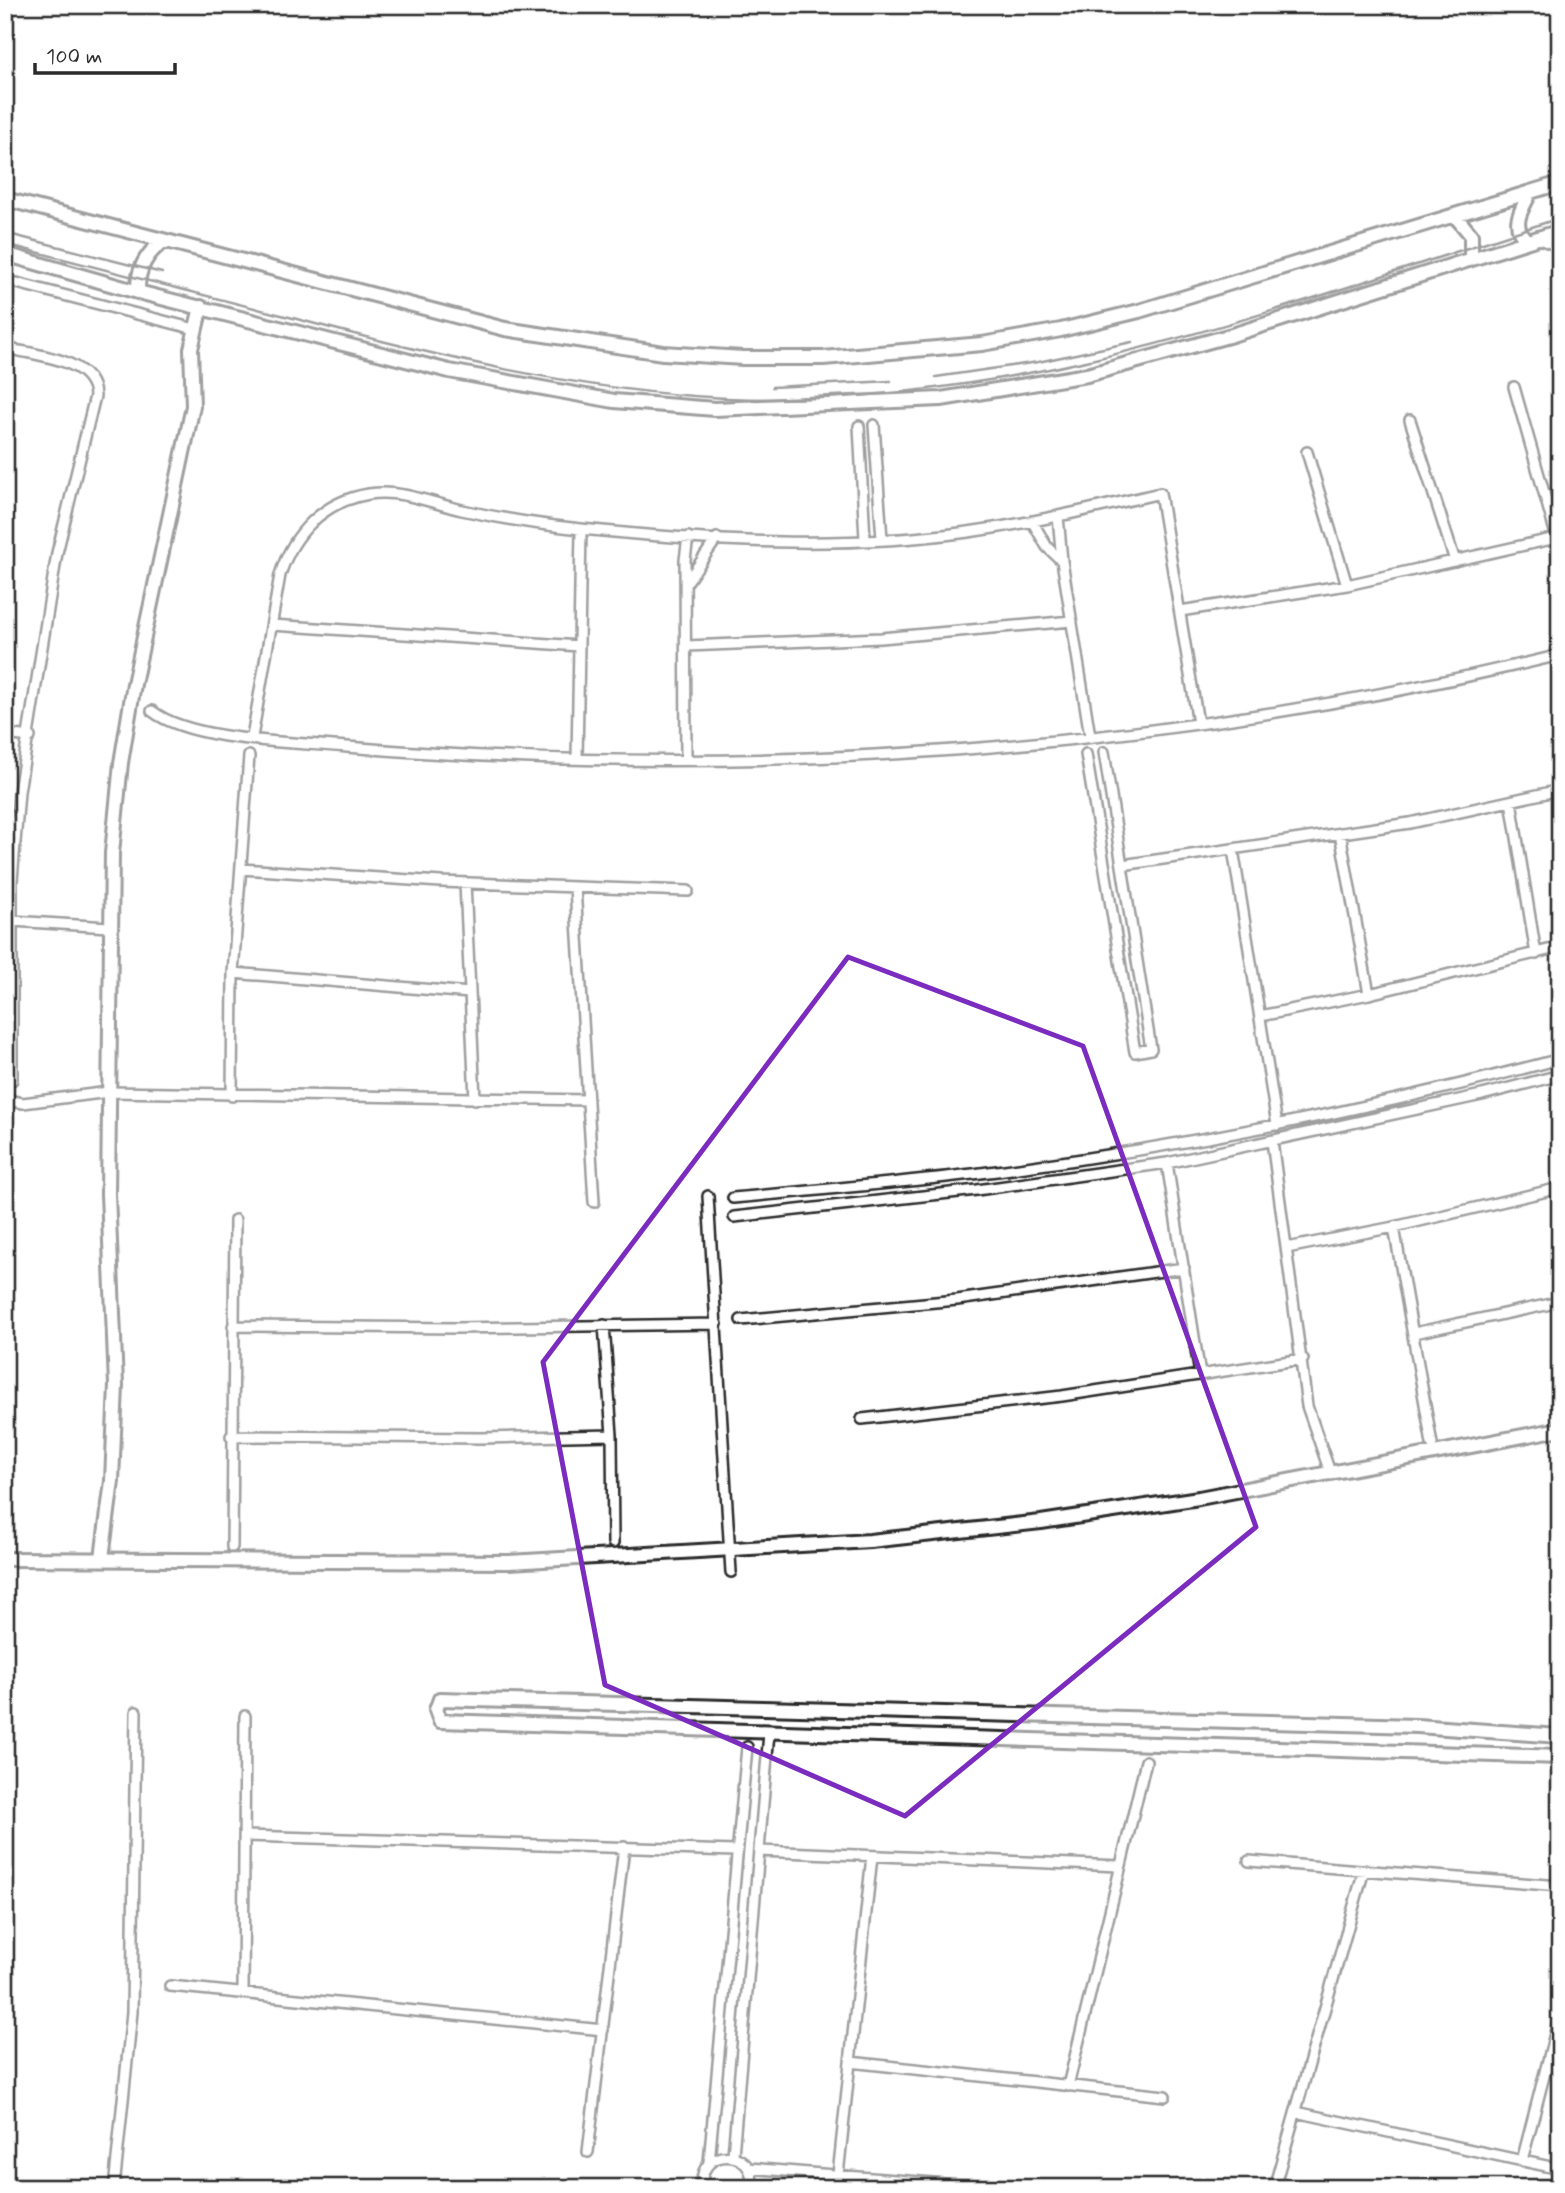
<svg xmlns="http://www.w3.org/2000/svg" width="1565" height="2193" viewBox="0 0 1565 2193" font-family="Mynerve,sans-serif">
	<style>
		.lines { fill: none; stroke-linecap: round; stroke-linejoin: round }
		.street-casing { stroke: #2b2b2b; stroke-width: 14 }
		.secondary-casing { stroke: #2b2b2b; stroke-width: 18 }
		.street { stroke: #fff; stroke-width: 9 }
		.secondary { stroke: #fff; stroke-width: 12 }
		.rail { stroke: #2b2b2b; stroke-width: 2.5 }
		.marked { fill: none; stroke: #7b2cbf; stroke-width: 5; stroke-linejoin: round }
	</style>
	<rect width="100%" height="100%" fill="#fff"/>
	<filter id="ink" filterUnits="userSpaceOnUse"><feTurbulence type="fractalNoise" baseFrequency=".0143" numOctaves="2"/><feDisplacementMap in="SourceGraphic" scale="14" xChannelSelector="R" yChannelSelector="G"/><feConvolveMatrix kernelMatrix="1 2 1 2 8 2 1 2 1" color-interpolation-filters="sRGB"/></filter>
	<g filter="url(#ink)">
		<g class="lines">
			<defs>
				<path id="street" d="M1537,238L1560,247
					M5,280L195,329
					M5,348C34,355 94,358 95,396L57,553L19,792L12,881V1080
					M1514,387L1560,549
					M1410,420L1455,561
					M874,425L882,539
					M859,426L865,539
					M1307,452L1347,585
					M1058,516L1062,561L1090,736
					M1032,521L1047,547L1062,561
					M687,582L717,538
					M1180,611L1347,585L1556,538
					M272,625L579,646
					M687,646L881,638L1072,621
					M152,711C192,742 296,742 347,747C752,781 1165,751 1560,655
					M5,734L30,737
					M252,737L280,575C293,533 324,501 369,494C401,489 431,503 462,510C512,521 563,528 614,532C730,543 852,548 968,532C1033,523 1096,508 1160,493L1198,723
					M1086,754L1135,1052L1151,1049L1104,752
					M577,759L581,529
					M686,760L685,560L688,537
					M1511,801L1536,954
					M1340,833L1369,994
					M1233,849L1277,1125
					M1122,865L1410,823L1560,790
					M241,869L441,882L688,891
					M465,883L475,1099
					M575,887L594,1202
					M12,921L109,927
					M233,973L470,993
					M1260,1016L1369,994L1560,947
					M5,1093L12,1101L23,1103L109,1092L588,1100
					M232,1096L233,973L249,756
					M1272,1141L1307,1406L1331,1475
					M1167,1163L1200,1375
					M708,1196L731,1572
					M733,1198C821,1190 909,1182 997,1171C1187,1146 1375,1108 1560,1059
					M734,1217L977,1190L1167,1163L1482,1095L1560,1075
					M1394,1227L1432,1444
					M1287,1248L1394,1227L1560,1188
					M741,1320L957,1300L1184,1268
					M604,1325L612,1435L613,1543
					M233,1326L457,1328L717,1324
					M1414,1333L1560,1302
					M862,1419L1062,1396L1303,1359
					M231,1436L480,1438L612,1435
					M232,1547L235,1220
					M246,1836L735,1851
					M759,1851L1120,1866
					M1249,1861L1560,1886
					M170,1986L603,2030
					M243,1993L245,1716
					M850,2062L1165,2096
					M1068,2086L1146,1761
					M1296,2112L1560,2169
					M588,2152L624,1847
					M733,2155L769,1733
					M1522,2161L1560,2014
					M709,2162L747,1747
					M749,2168L995,2188
					M838,2175L872,1856
					M114,2188L132,2012L136,1712
					M703,2188C695,2146 759,2146 751,2188
					M1274,2188L1364,1870"/>
				<path id="secondary" d="M5,199L505,329L663,353L743,358H823L982,344L1061,330L1139,311L1560,183
					M1456,217L1471,235V259
					M1527,241C1510,225 1521,211 1530,193
					M5,254L138,292L449,371L614,401L715,409L941,399L1087,375L1232,335L1560,231
					M138,292C137,269 146,253 164,241
					M102,1558L112,1481L116,1385L108,1194L112,853L121,763L134,684L193,406L191,349L201,307
					M5,1559L509,1562L870,1541L1041,1522L1199,1498L1560,1429
					M1560,1736L1417,1726L440,1699L436,1710L440,1721L1560,1757"/>
			</defs>
			<!-- street casing -->
			<use href="#street" class="street-casing"/>
			<!-- secondary casing -->
			<use href="#secondary" class="secondary-casing"/>
			<!-- street -->
			<use href="#street" class="street"/>
			<!-- secondary -->
			<use href="#secondary" class="secondary"/>
			<!-- rail -->
			<path class="rail" d="M5,233L162,273
				M5,244C101,268 197,293 293,318C435,356 578,391 726,398C1017,411 1287,305 1560,218
				M936,377L1038,362L1132,342
				M772,387L891,381"/>
		</g>
	</g>
	<!-- marked area -->
	<path d="M0 0H1565V2193H0ZM848,957L1083,1046L1256,1527L905,1816L605,1685L543,1362Z" fill="#fff" fill-opacity=".55" fill-rule="evenodd"/>
	<path class="marked" d="M848,957L1083,1046L1256,1527L905,1816L605,1685L543,1362Z"/>
	<!-- margin -->
	<rect width="1565" height="2193" fill="none" stroke="#fff" stroke-width="28"/>
	<rect x="14" y="14" width="1537" height="2165" fill="none" stroke="#2b2b2b" stroke-width="2.5" filter="url(#ink)"/>
	<!-- scale -->
	<path d="M35 63v10h140v-10" fill="none" stroke="#2b2b2b" stroke-width="3.5"/>
	<text x="46" y="63" font-size="21" fill="#2b2b2b" stroke="#ffffff" stroke-width="5" paint-order="stroke">100 m</text>
</svg>
